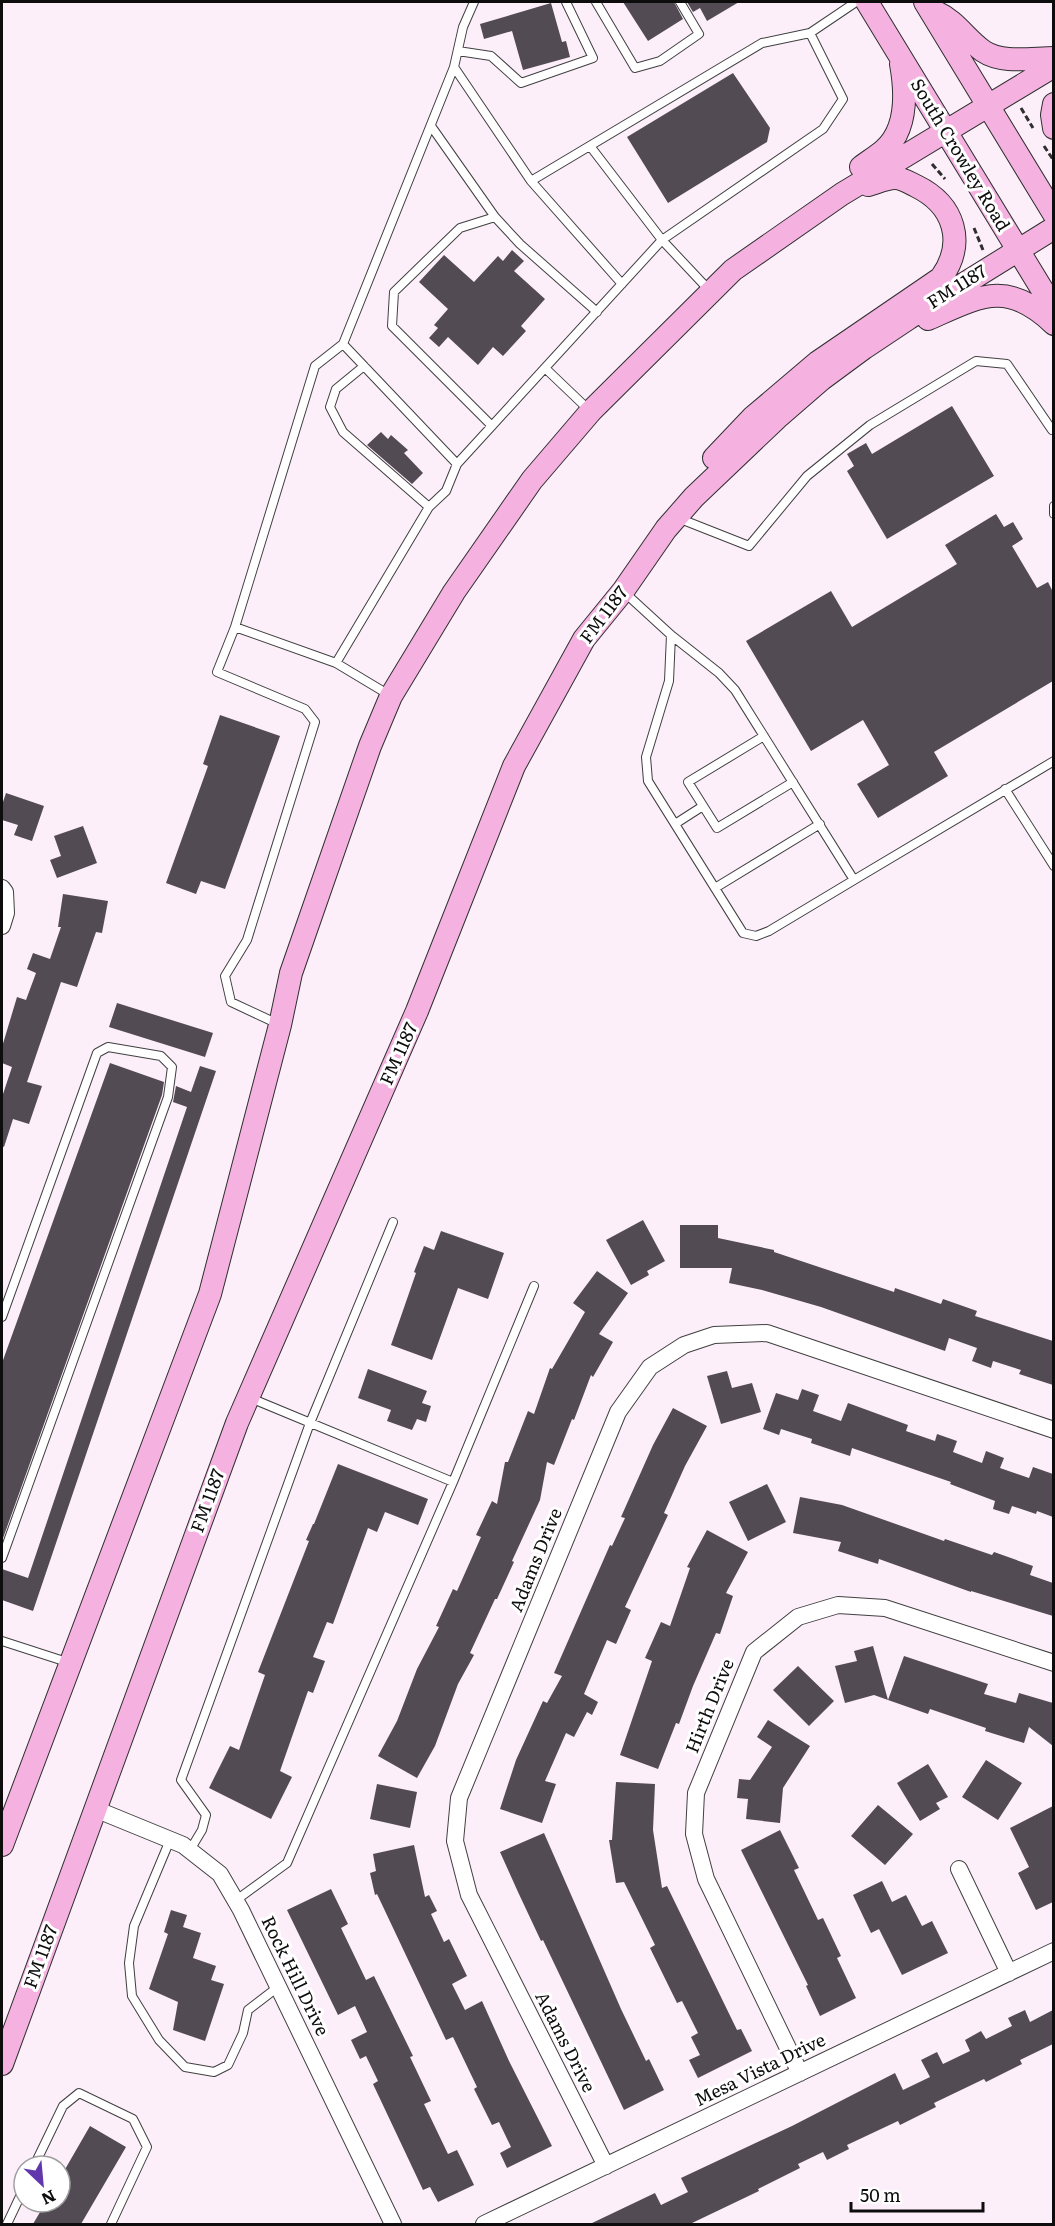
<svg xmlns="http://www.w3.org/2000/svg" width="1055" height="2226" viewBox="0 0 1055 2226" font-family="Literata,serif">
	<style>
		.building { fill: #524b54 }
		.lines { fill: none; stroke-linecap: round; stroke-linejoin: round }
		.lane-casing { stroke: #404040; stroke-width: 10 }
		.street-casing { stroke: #404040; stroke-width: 18 }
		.secondary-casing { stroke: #2f2f2f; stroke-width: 24 }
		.path { stroke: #2f2f2f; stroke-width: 3; stroke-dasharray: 6 3; stroke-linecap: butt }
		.lane { stroke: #fff; stroke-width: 8 }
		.street { stroke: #fff; stroke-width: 16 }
		.secondary { stroke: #f5b2e0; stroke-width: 22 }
		.labels { text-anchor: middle; stroke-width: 6; stroke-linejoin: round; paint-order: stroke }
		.street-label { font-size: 18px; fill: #0d0d0d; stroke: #fff }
	</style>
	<rect width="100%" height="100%" fill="#fdeffa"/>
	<!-- building -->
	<path class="building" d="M623,2H674L683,19L648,41Z
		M687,2H739L707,21L700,8L693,12Z
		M551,3L562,42L566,41L570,57L523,70L512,31L484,39L480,24Z
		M733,73L770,128L767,142L668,203L627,137Z
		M512,250L524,261L514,271L545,299L521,326L526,331L503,356L493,347L478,365L448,337L439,347L429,338L438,328L434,325L448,309L419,282L444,255L474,282L498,256L503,261Z
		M952,406L994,476L887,539L847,471L854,466L847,454L866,443L872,454Z
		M381,432L388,439L391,435L408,450L404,453L423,473L412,484L367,445Z
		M996,514L1004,527L1013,522L1023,539L1012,546L1037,588L1048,582L1053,592V681L934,752L948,776L878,818L857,784L889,765L863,720L811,751L746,641L831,591L852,627L957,564L945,545Z
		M220,715L280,736L225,889L201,881L196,894L166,883L208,766L203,764Z
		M6,793L44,806L32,841L14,835L18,825L2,820V805Z
		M83,826L97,863L57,878L50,860L61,856L54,836Z
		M63,894L108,901L102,933L96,932L77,987L61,982L27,1082L42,1086L29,1124L13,1119L4,1147L2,1146V1097L12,1067L2,1063V1047L17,997L26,1000L36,973L27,969L33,953L50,959L61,927H58Z
		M117,1003L213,1033L205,1057L109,1027Z
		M110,1063L164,1082L162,1095L2,1541V1363Z
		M200,1066L216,1071L33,1611L2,1600V1569L28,1578L187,1107L173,1102L176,1086L191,1092Z
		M643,1220L665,1261L647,1271L649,1275L631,1285L606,1240Z
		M680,1225H718V1238L774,1250V1252L894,1292L895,1288L941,1304L943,1299L977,1311L975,1316L1053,1341V1385L1019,1374L1021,1370L993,1361L991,1368L972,1361L977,1348L949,1338L945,1351L821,1307L762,1290L729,1283L732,1268H680Z
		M441,1231L504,1253L488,1299L458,1288L432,1360L391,1345L416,1273L414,1272L424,1246L434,1250Z
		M597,1271L628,1293L599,1334L613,1342L593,1377L591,1375L574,1420L572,1419L554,1465L547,1462L540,1500L512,1561L514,1562L497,1599H495L470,1653L474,1655L458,1684L435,1746L417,1778L378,1756L397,1721L417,1669L439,1627L436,1626L453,1589L457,1591L481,1537L476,1535L492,1501L497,1504L505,1462H508L528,1411L534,1414L550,1368L552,1369L585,1312L573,1303Z
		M368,1369L427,1391L422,1403L431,1406L426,1422L417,1419L412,1430L387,1421L391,1410L358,1398Z
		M727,1371L732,1388L752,1383L761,1412L721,1424L707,1376Z
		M802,1389L819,1395L813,1411L841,1421L848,1403L908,1425L906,1431L935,1441L937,1434L957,1441L953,1452L982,1463L986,1451L1004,1458L1000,1468L1029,1478L1033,1467L1053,1474V1517L1037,1511L1036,1514L1012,1506L1009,1514L993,1509L995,1501L950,1484L951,1482L852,1448L850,1456L811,1443L812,1439L781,1429L779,1435L763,1429L776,1393L798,1400Z
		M673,1408L707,1426L685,1466L664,1513L668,1515L625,1607L631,1610L616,1644L607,1640L584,1694L598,1702L592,1715L587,1712L574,1737L566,1733L545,1781L556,1784L542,1823L500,1809L516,1760L543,1701L547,1703L562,1676L554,1673L610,1545L612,1546L625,1518L621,1517L653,1445Z
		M338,1464L428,1499L418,1525L385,1512L377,1532L368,1528L333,1624L327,1622L313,1657L325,1661L313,1693L308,1691L280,1771L292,1777L271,1819L209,1788L230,1746L239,1750L265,1675L258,1672L309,1541L306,1540L313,1524H314Z
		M767,1484L786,1522L748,1541L729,1502Z
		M800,1497L842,1505L944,1541L945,1539L992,1555L994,1552L1033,1566L1030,1575L1053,1583V1616L971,1591V1592L879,1559L878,1564L838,1551L841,1542L793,1533Z
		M707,1530L748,1552L726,1593L733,1596L720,1634L716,1633L693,1686L679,1724L676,1723L658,1769L620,1755L652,1661L645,1658L661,1622L670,1626L690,1568L687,1567Z
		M873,1646L888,1700L874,1695L845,1703L835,1666L857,1661L854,1651Z
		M904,1656L988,1684L984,1694L1016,1703L1019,1693L1053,1703V1746L1029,1727L1024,1743L985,1731L986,1728L930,1709L928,1714L888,1700Z
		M798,1666L834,1701L809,1726L773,1690Z
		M768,1720L810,1746L783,1788L780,1823L746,1819L748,1799L737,1798L739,1779L750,1780L772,1747L757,1737Z
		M986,1760L1022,1783L998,1820L962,1797Z
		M928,1764L948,1797L936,1803L940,1809L920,1821L897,1783Z
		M616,1782L655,1784L653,1830L662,1888L667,1886L737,2030L741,2029L752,2051L698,2078L689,2060L700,2055L691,2037L698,2033L682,2001L677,2003L650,1948L655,1945L624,1882L616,1883L609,1840H612Z
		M377,1784L417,1792L410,1828L370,1819Z
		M878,1805L913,1834L885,1865L851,1836Z
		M1053,1806V1902L1036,1910L1018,1873L1029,1867L1010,1828Z
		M780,1830L799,1868L794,1870L818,1920L823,1918L841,1956L837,1958L856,1998L820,2016L806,1986L808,1985L741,1850Z
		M544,1833L621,2009L646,2061L649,2059L664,2090L624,2110L543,1940L541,1941L518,1892L500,1852Z
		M414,1845L425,1897L429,1895L437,1911L431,1914L444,1942L449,1939L467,1976L452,1984L465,2010L482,2001L509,2061L552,2146L507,2168L500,2153L511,2147L499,2122L492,2125L474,2089L477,2087L453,2037L446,2040L377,1894L375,1895L370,1873L376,1871L373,1854Z
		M882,1881L892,1902L906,1895L922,1926L932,1921L948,1953L902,1975L879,1929L871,1933L853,1895Z
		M331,1889L348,1924L341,1928L366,1980L374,1976L413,2056L410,2057L431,2101L424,2104L448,2154L457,2150L474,2185L438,2202L430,2187L423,2190L373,2084L378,2081L366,2056L360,2059L351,2040L367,2032L355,2006L338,2015L287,1910Z
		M171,1910L187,1915L183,1927L201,1933L193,1958L216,1966L211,1980L224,1984L205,2041L173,2030L178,2002L149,1989L168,1934L164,1932Z
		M1025,2010L1030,2022L1053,2010V2044L1020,2060L1022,2064L986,2082L984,2079L934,2103L936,2107L900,2125L898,2121L847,2145L849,2149L827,2160L823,2152L798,2164L800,2168L758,2189L759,2191L690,2224H590L655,2193L661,2205L688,2192L681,2178L792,2126L895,2073L903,2090L930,2077L921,2060L937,2052L943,2064L970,2051L965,2040L981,2031L986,2039L1012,2026L1008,2018Z
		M90,2126L126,2147L81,2224H33L46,2202H60V2178Z"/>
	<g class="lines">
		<defs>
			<path id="lane" d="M474,2L463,27L454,67L531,181L762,43L810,33L843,99L823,129L662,240L590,146
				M596,2L635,68L660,61L699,34L680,2
				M810,33L856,2
				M458,51L491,56L521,83L593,58L566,2
				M431,126L495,217L520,244L597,312
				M531,181L622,284
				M343,344L454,67
				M364,366L336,389L330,407L343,432L429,507
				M545,368L590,411
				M492,426L392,326L394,292L460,228L495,217
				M1054,506V514
				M678,518L749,546L807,476L870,425L976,361L1007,364L1052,430L1054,428
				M623,591L671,635L719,673L735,690L854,880L1054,761
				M235,627L315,366L343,344L457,464
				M671,635L669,681L646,757L648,781L743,933L756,936L769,931L854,880
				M336,663L391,696
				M764,736L688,782L717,828L793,782
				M1005,789L1054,866
				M675,824L703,806
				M715,888L820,824
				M278,1024L231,1002L225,976L247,940L315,722L305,709L217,672L235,627L336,663L429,507L446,491L457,464L662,240L709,290
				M2,1317L97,1053L108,1047L161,1056L172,1067L168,1097L2,1558
				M248,1397L453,1482
				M2,1641L70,1663
				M170,1840L134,1926L129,1963L132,1996L159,2040L185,2067L214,2072L228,2065L243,2033L248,2010L278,1987
				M190,1850L202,1830L206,1815L181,1780L310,1423L393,1222
				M235,1901L287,1863L453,1482L534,1286
				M34,2166L63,2106L79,2093L133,2119L147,2147L111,2224
				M7,2224L24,2188"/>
			<path id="street" d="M2,888L5,892L6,913L2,926
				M95,1809L183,1845L220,1874L241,1910L393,2224
				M959,1869L1009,1973
				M800,2073L706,1879L694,1834L696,1793L754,1652L798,1617L838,1605L885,1608L1054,1663
				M606,2166L469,1895L455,1841L459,1798L618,1412L650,1367L684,1345L714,1335L767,1333L1054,1430
				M484,2224L1054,1951"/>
			<path id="secondary" d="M867,2L1054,309
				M925,2L1054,214
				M936,12C956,21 966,39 983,51C1002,64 1032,58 1054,58
				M1054,104L1052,115L1054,128
				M861,167C869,161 877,156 884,150C908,129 906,92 901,64
				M928,319C980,296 1007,279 1054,324
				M714,458L752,418L818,362L941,278C966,243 955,205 916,186C910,183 902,178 895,178C886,178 876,183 868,185
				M2,1845L210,1294L280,1025L291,973L370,746L391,696L454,592L532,480L591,411L733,270L842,194L1054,66
				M2,2064L237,1423L417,1011L514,766L584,639L623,591L666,529L694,497L777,418L822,379L864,348L909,318L1054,228"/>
		</defs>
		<!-- lane casing -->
		<use href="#lane" class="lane-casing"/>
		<!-- street casing -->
		<use href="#street" class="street-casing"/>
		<!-- secondary casing -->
		<use href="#secondary" class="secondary-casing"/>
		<!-- path -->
		<path class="path" d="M1021,108L1033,128
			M1044,146L1054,161
			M932,164L945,179
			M974,228L983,250"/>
		<!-- lane -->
		<use href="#lane" class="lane"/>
		<!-- street -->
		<use href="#street" class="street"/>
		<!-- secondary -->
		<use href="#secondary" class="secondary"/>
	</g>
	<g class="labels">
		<!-- street labels -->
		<g class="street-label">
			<text transform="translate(960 155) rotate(59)" y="6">South Crowley Road</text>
			<text transform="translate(957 287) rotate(-32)" y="6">FM 1187</text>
			<text transform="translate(604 615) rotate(-53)" y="6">FM 1187</text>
			<text transform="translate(399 1054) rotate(-66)" y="6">FM 1187</text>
			<text transform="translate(208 1501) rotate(-70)" y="6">FM 1187</text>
			<text transform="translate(536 1560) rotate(-68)" y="6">Adams Drive</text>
			<text transform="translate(710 1706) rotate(-68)" y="6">Hirth Drive</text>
			<text transform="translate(41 1957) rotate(-70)" y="6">FM 1187</text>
			<text transform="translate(295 1976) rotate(64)" y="6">Rock Hill Drive</text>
			<text transform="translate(565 2042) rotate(63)" y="6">Adams Drive</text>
			<text transform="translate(760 2070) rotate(-26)" y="6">Mesa Vista Drive</text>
		</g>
	</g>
	<!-- border -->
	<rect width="1055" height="2226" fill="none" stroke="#0d0d0d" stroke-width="6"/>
	<!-- north arrow -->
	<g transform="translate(42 2184) rotate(154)"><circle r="28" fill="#ffffff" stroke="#9e9e9e" stroke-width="1.5"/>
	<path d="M0-4.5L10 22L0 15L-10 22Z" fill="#6237ab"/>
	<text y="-9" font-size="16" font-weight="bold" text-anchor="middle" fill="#0d0d0d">N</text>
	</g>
	<!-- scale -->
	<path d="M851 2202v9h132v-9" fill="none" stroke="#0d0d0d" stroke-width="3"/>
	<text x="860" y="2202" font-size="18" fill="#0d0d0d" stroke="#ffffff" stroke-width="4.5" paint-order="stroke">50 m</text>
</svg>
